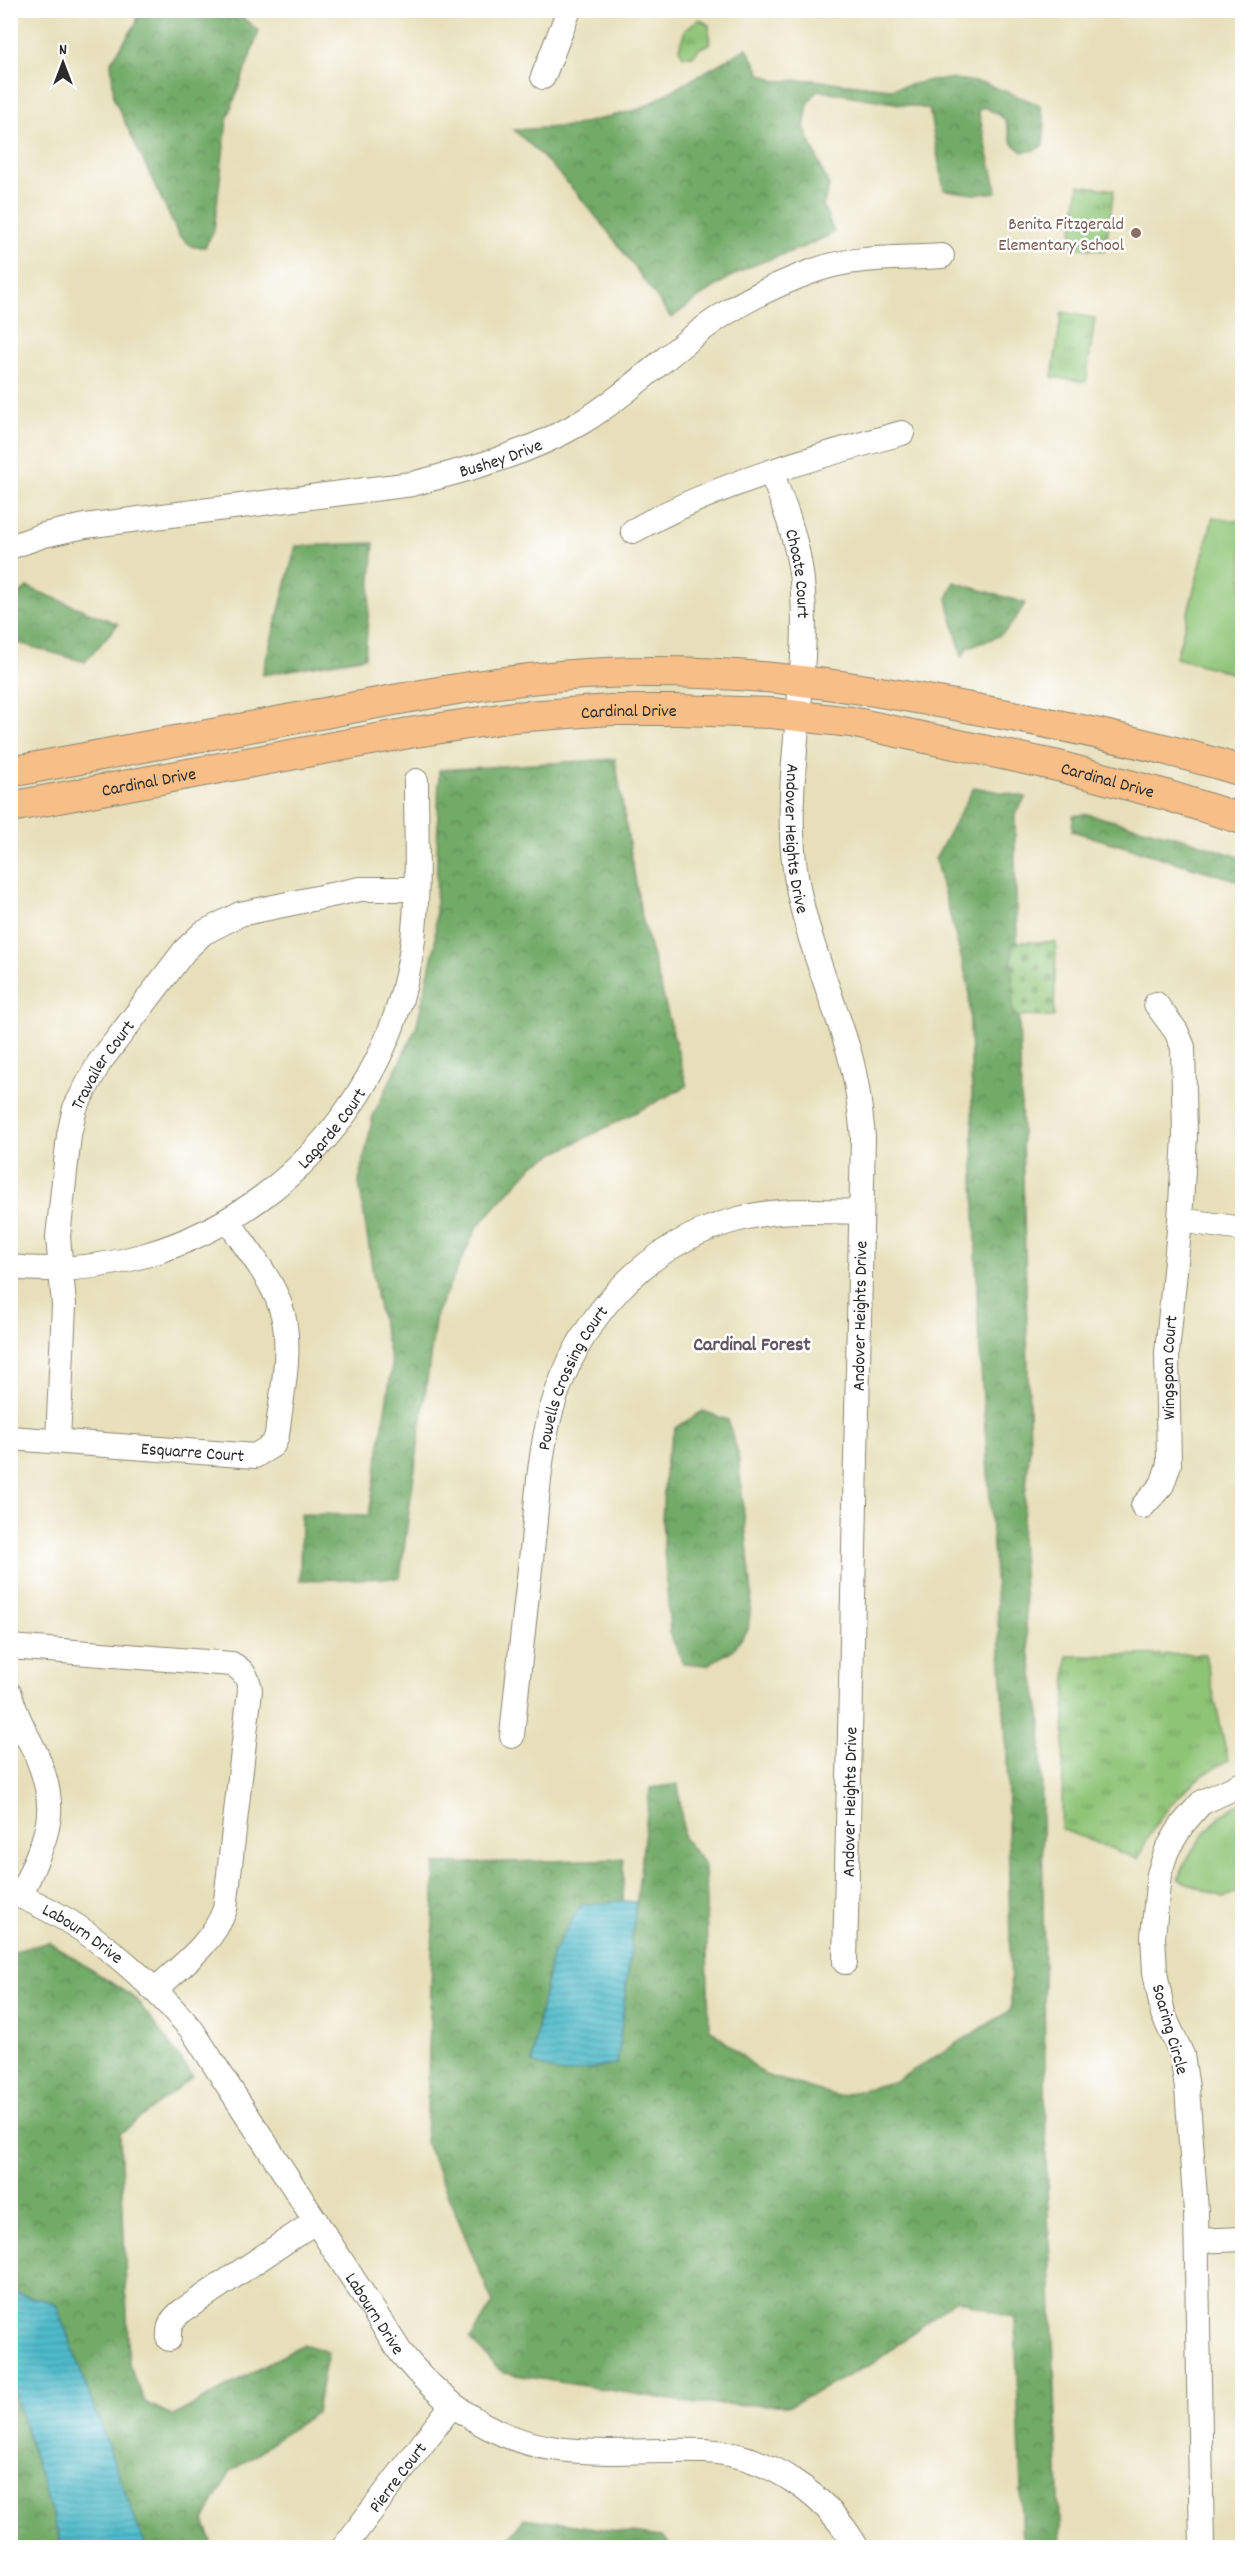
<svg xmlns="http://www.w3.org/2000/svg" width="1253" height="2558" viewBox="0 0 1253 2558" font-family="Dekko,sans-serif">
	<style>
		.grass { fill: #8ec476; stroke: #5c7850; stroke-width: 1.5 }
		.forest { fill: url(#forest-crowns); stroke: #4e6a49; stroke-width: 1.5 }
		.cemetery { fill: url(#cemetery-stones); stroke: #5c7850; stroke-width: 1.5 }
		.park { fill: url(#park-tufts); stroke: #5c7850; stroke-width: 1.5 }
		.water { fill: url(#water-rules); stroke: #3d737a; stroke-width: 1.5 }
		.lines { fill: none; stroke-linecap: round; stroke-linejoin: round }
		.minor-casing { stroke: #898572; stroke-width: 26 }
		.major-casing { stroke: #898572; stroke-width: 32 }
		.minor { stroke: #fff; stroke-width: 24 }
		.major { stroke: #f7be87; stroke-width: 30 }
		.education-dot { fill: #8d6e63; stroke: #fff; stroke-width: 2 }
		.labels { text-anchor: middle; stroke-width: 5; stroke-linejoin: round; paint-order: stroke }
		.education-label { font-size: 18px; fill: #785e54; stroke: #fff; text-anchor: end }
		.street-label { font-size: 18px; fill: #2b2b2b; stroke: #fff }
		.neighbourhood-label { font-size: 20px; font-weight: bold; fill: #635661; stroke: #fff }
	</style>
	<defs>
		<pattern id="forest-crowns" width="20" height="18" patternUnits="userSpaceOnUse" patternTransform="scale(1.5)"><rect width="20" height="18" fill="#72aa67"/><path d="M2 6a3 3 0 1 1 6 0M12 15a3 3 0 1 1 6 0" fill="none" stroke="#5e8b55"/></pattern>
		<pattern id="cemetery-stones" width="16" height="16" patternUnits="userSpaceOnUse" patternTransform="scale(1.5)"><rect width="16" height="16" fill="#8ec476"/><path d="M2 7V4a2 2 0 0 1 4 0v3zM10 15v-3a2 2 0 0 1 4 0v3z" fill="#749f61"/></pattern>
		<pattern id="park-tufts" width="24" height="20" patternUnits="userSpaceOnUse" patternTransform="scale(1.5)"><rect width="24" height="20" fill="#8ec476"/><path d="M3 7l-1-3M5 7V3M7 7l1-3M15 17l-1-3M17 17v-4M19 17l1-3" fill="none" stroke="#749f61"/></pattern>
		<pattern id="water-rules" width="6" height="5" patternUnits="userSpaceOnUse" patternTransform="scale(1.5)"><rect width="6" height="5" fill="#4fbbca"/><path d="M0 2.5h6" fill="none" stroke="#4298a4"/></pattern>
	</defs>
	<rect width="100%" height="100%" fill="#fff"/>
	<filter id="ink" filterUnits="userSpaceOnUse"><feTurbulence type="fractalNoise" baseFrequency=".0167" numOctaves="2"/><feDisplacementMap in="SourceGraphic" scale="12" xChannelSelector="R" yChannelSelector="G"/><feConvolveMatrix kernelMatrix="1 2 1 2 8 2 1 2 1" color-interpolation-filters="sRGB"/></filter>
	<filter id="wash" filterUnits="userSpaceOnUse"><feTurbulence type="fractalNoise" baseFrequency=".008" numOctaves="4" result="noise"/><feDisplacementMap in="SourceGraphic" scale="24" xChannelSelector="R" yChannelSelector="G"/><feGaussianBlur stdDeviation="1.35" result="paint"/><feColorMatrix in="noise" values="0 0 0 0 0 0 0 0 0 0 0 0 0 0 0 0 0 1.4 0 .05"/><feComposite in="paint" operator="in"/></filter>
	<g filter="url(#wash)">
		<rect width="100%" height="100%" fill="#e7dfb9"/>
		<!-- grass -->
		<path class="grass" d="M1213,517L1242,522V676L1176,658Z
			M1242,1802V1890L1223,1898L1178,1879C1191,1847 1211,1819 1242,1802Z"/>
		<!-- forest -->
		<path class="forest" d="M135,11H234L259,31L227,120L214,230L205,247H193L179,236L114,99L111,62L137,22Z
			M747,48L761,74L776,81L812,80L891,89L931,80L954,79L984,83L1040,105L1045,124L1043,145L1035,150L1022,152L1012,142L1005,119L985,107L978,110L997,192L974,194L944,190L929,109L817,90L808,104L804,127L829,186L823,206L834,232C805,250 771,256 741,271C716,284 693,302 671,318C622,249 578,186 514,130L572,126L640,109Z
			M374,543L365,657L262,675L296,546Z
			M954,582L1025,603C1008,634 1001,638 968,647L962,657L947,599Z
			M27,587L118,624L85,662L11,641V603Z
			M615,759L641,913L687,1086L534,1164L477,1227L436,1314L400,1578L300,1580L301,1514L369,1515L392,1366L377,1300L359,1182L373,1116L416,1028L435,945L439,770Z
			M974,787L1026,797L1015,814V862L1030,1447L1021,1538L1027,1639L1041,1720L1046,2158L1061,2547H1023L1015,2319L956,2299L875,2362L791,2405L697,2404L503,2373L470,2340L493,2303L426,2143L435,1864L623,1859V1901L581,1905L553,1952L538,2022L533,2062L563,2074L617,2064L650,1788L678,1784L684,1839L705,1865L709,2028L765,2075L838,2096L896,2081L1011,2010L1007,1754L978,1324L969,987L935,859Z
			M1086,814L1186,839L1242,858V882L1072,831L1073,816Z
			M703,1411L728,1420L738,1454L752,1595L748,1630L733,1650L707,1665L683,1663L670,1633L662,1519L666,1460L675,1428Z
			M49,1942L136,1999L193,2076L120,2134L129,2364L145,2402L173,2416L304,2344L328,2352L316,2412L230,2472L204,2521L214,2547H145L56,2303L11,2292V1952Z
			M11,2382L62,2547H11Z
			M524,2518L661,2537L673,2547H503Z"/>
		<!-- cemetery -->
		<path class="cemetery" d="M1012,942H1056L1054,1017L1013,1016Z"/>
		<!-- park -->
		<path class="park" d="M699,19L709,25L710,44L700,48L693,56H683L679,49L685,30Z
			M1079,185L1114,190L1105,251L1070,246Z
			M1062,312L1095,318L1086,382L1052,377Z
			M1205,1654L1228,1760C1186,1782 1156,1815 1138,1859L1061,1829L1067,1656Z"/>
		<!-- water -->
		<path class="water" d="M623,1901L636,1902L617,2064L563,2074L533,2063L538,2022L553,1952L581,1905Z
			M10,2292L56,2303L145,2547H62L11,2382Z"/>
	</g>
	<g filter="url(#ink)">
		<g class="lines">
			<defs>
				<g id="minor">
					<path d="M543,77L569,10"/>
					<path id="s1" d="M771,472C787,512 801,551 803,594C809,683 784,772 794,861C801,927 830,989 849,1052C857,1080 860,1108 863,1137L845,1962"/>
					<path d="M633,531C716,484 811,458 902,433"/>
					<path id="s2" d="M10,547L44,535L85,526L412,484C470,469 530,453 582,422C634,391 675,345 726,313C754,295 785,281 816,270C855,256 901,259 942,256"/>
					<path d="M1180,1220L1242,1229"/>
					<path id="s3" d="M10,1267C196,1287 368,1155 407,975C421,912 416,845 416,781"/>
					<path id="s4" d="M10,1438L255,1456L273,1445L277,1435C281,1397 292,1353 283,1315C275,1281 246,1249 228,1220"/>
					<path id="s5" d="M58,1441L64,1305L58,1237L69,1135L75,1108L99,1063L185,950L203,933L240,914L360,889H416"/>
					<path id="s6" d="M1143,1506L1162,1485L1169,1464L1167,1353L1180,1220L1185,1136L1183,1047L1176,1031L1156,1004"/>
					<path d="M10,1647L232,1664C244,1671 248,1677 250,1690L225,1909C213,1943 182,1965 156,1989"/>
					<path d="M10,1694C15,1715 27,1735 36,1754C63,1817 44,1837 21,1896"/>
					<path id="s7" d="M512,1736C518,1674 525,1612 532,1551C537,1504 539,1456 551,1411C578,1318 644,1243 739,1219C779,1208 821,1211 861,1212"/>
					<path id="s8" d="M10,1892C84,1921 140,1971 192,2030L401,2353C439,2400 489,2438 551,2448C602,2456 654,2449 705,2451C767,2454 827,2495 857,2548"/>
					<path d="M1197,2241L1242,2239"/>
					<path d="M169,2339C168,2325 172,2319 182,2311L316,2221"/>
					<path id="s9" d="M344,2547L452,2405"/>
					<path d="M1202,2548L1196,2211L1187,2088L1182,2055L1163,2014L1155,1972L1153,1936L1159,1874L1167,1850L1182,1825L1201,1803L1242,1784"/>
				</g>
				<g id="major">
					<path d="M10,772C113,752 216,733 319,714C414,696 509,677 605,673C736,667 858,686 986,711C1072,727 1158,745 1242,771"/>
					<path id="s10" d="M10,807L409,733L513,717L611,710H677L772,713L851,722L1058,766L1166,795L1242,819"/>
				</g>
			</defs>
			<!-- minor casing -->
			<use href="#minor" class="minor-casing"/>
			<!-- major casing -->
			<use href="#major" class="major-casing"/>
			<!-- minor -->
			<use href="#minor" class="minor"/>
			<!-- major -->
			<use href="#major" class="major"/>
		</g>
	</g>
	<!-- markers -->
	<circle class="education-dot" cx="1136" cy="233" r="6"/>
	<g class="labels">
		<!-- education labels -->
		<g class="education-label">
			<text x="1124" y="229">Benita Fitzgerald<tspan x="1124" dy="21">Elementary School</tspan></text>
		</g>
		<!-- street labels -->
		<g class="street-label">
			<text dy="6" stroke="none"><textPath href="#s2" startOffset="500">Bushey Drive</textPath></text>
			<text dy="6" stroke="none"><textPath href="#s1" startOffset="106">Choate Court</textPath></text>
			<text dy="6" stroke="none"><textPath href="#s10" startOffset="627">Cardinal Drive</textPath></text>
			<text dy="6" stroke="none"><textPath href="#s10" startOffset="1113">Cardinal Drive</textPath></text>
			<text dy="6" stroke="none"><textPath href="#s10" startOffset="141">Cardinal Drive</textPath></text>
			<text dy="6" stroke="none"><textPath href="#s1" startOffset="372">Andover Heights Drive</textPath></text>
			<text dy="6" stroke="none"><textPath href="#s5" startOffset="386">Travailer Court</textPath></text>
			<text dy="6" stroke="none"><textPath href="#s3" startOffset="366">Lagarde Court</textPath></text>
			<text transform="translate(859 1316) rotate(-89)" y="6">Andover Heights Drive</text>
			<text dy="6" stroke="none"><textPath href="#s6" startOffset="147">Wingspan Court</textPath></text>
			<text dy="6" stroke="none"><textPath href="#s7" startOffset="366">Powells Crossing Court</textPath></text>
			<text dy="6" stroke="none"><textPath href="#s4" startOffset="183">Esquarre Court</textPath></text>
			<text transform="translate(849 1802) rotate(-89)" y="6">Andover Heights Drive</text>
			<text dy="6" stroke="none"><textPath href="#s8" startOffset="84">Labourn Drive</textPath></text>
			<text transform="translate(1171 2029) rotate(74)" y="6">Soaring Circle</text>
			<text dy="6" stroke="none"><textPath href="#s8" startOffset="568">Labourn Drive</textPath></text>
			<text dy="6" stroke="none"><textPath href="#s9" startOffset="88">Pierre Court</textPath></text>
		</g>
		<!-- neighbourhood labels -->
		<g class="neighbourhood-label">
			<text x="752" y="1350">Cardinal Forest</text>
		</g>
	</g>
	<!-- margin -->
	<rect width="1253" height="2558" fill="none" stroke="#fff" stroke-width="36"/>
	<!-- north arrow -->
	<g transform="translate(63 63)" stroke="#ffffff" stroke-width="4.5" paint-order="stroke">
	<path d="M0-4.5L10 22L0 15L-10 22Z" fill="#2b2b2b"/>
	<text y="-9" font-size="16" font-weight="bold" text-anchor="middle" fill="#2b2b2b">N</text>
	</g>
</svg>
